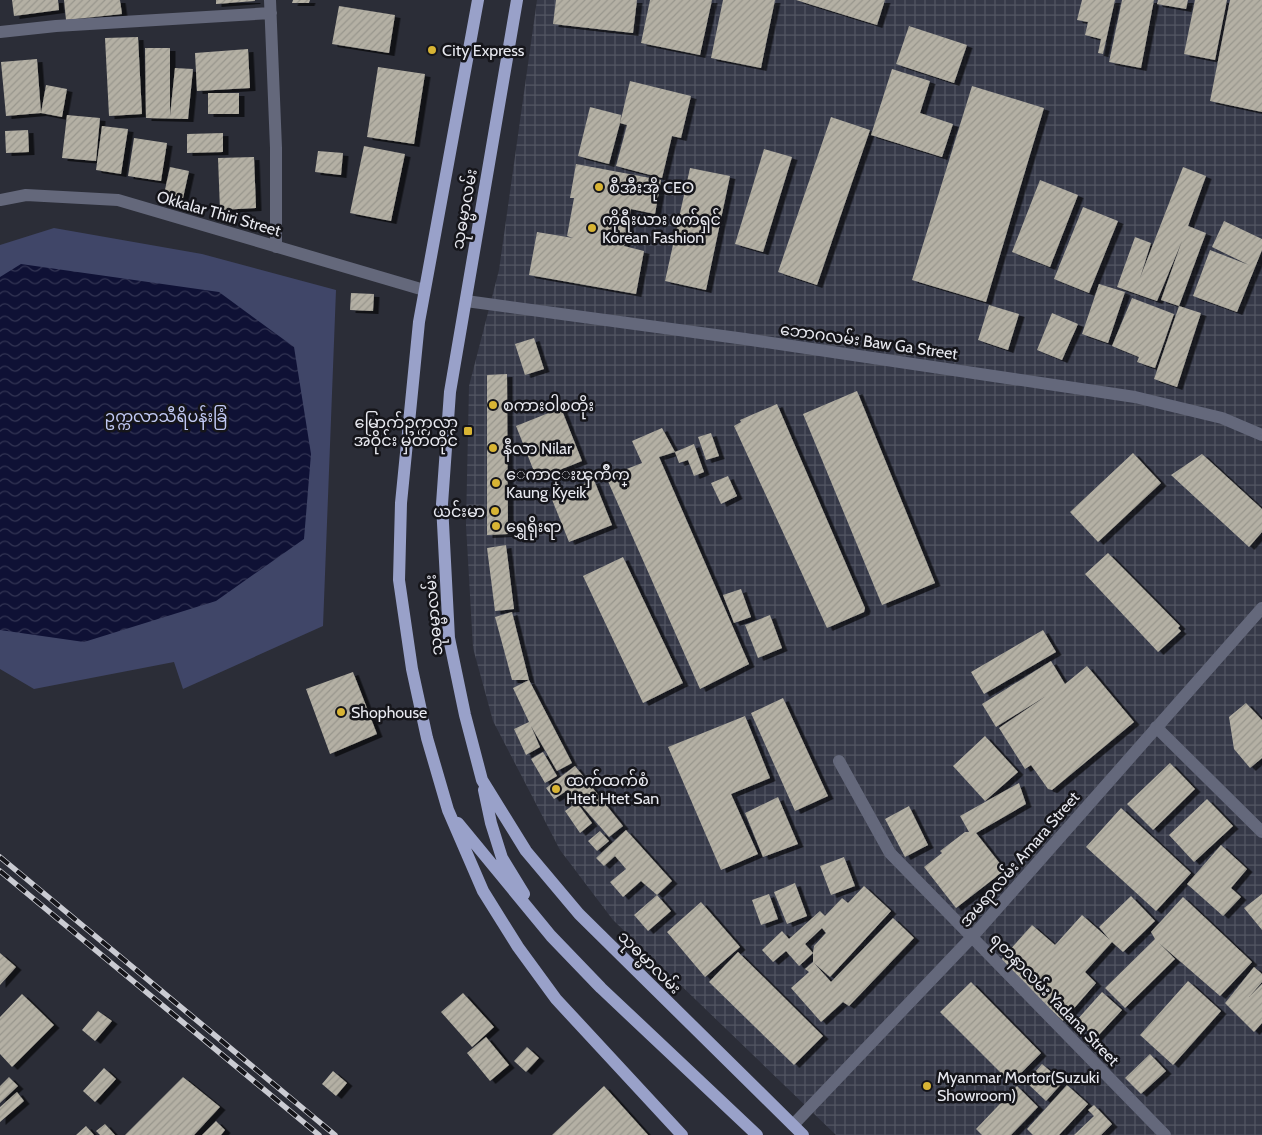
<svg xmlns="http://www.w3.org/2000/svg" width="1262" height="1135" viewBox="0 0 1262 1135" font-family="Cabin,'Noto Sans Myanmar',sans-serif">
	<style>
		.industrial { fill: url(#industrial-grid) }
		.green { fill: #404668 }
		.water { fill: url(#water-waves) }
		.building { fill: url(#building-hatch); fill-rule: evenodd; filter: url(#shadow) }
		.lines { fill: none; stroke-linecap: round; stroke-linejoin: round }
		.minor { stroke: #64687b; stroke-width: 12 }
		.primary { stroke: #99a1c9; stroke-width: 12 }
		.rail-casing { stroke: #cacbd2; stroke-width: 5.5 }
		.rail { stroke: #15151a; stroke-width: 4; stroke-dasharray: 11; stroke-linecap: butt }
		.poi-dot { fill: #d8b434; stroke: #15151a; stroke-width: 2 }
		.labels { text-anchor: middle; stroke-width: 5; stroke-linejoin: round; paint-order: stroke }
		.poi-label { font-size: 16px; fill: #e8e9f0; stroke: #15151a; text-anchor: start }
		.street-label { font-size: 16px; fill: #e8e9f0; stroke: #15151a }
		.park-label { font-size: 16px; fill: #c1c9f4; stroke: #15151a }
	</style>
	<defs>
		<pattern id="industrial-grid" width="8" height="8" patternUnits="userSpaceOnUse" patternTransform="scale(1.25)"><rect width="8" height="8" fill="#363948"/><path d="M0 4h8M4 0v8" fill="none" stroke="#535663"/></pattern>
		<pattern id="water-waves" width="16" height="10" patternUnits="userSpaceOnUse" patternTransform="scale(1.25)"><rect width="16" height="10" fill="#0f1135"/><path d="M0 5q4-4 8 0t8 0" fill="none" stroke="#323453"/></pattern>
		<pattern id="building-hatch" width="6" height="6" patternUnits="userSpaceOnUse" patternTransform="scale(1.25)"><rect width="6" height="6" fill="#b4b0a4"/><path d="M-1 1l2-2M0 6l6-6M5 7l2-2" fill="none" stroke="#98968d"/></pattern>
		<filter id="shadow"><feDropShadow dx="5.5" dy="3" stdDeviation="0" flood-color="#0009"/></filter>
	</defs>
	<rect width="100%" height="100%" fill="#2b2d37"/>
	<!-- industrial -->
	<path class="industrial" d="M537,0H1262V1135H836L613,920L560,850L493,721L473,648L466,525L469,386L499,270Z"/>
	<!-- green -->
	<path class="green" d="M54,228L202,254L336,290L323,626L183,689L174,662L34,689L0,669V245Z"/>
	<!-- water -->
	<path class="water" d="M21,264L219,292L294,347L311,454L304,539L216,601L84,642L0,630V277Z"/>
	<!-- building -->
	<path class="building" d="M12,0H58L59,10L14,16Z
		M64,0H120L122,14L66,20Z
		M216,0H255V1L216,4Z
		M293,0H310L309,3H292Z
		M556,0H637L633,33L553,24Z
		M650,0H712L700,55L641,43Z
		M723,0H775L761,68L711,58Z
		M796,0H885L877,25Z
		M1082,0H1115L1103,54L1098,53L1101,39L1085,35L1088,22L1077,20Z
		M1122,0H1154L1141,68L1109,62Z
		M1158,0H1188L1186,9L1157,4Z
		M1195,0H1227L1215,60L1184,54Z
		M1230,0H1262V112L1210,101Z
		M339,6L395,15L389,53L332,44Z
		M909,26L967,45L954,83L896,64Z
		M138,37L142,114L109,116L105,38Z
		M145,48H170V116L175,68L193,69L188,119L146,118Z
		M248,49L250,88L197,91L195,53Z
		M37,59L41,113L46,85L67,89L62,117L41,113L6,116L1,62Z
		M378,67L425,74L414,144L367,137Z
		M892,69L930,81L920,113L953,124L942,157L871,135Z
		M630,81L691,96L681,138L672,136L662,178L616,166L627,125L620,123L609,164L578,156L590,107L621,115L620,123Z
		M972,86L1044,108L986,302L912,280Z
		M208,93H239V114H208Z
		M67,115L100,118L96,161L62,158Z
		M831,117L870,130L817,285L778,272Z
		M102,126L128,129L121,174L96,170Z
		M28,130L29,152L6,153L5,131Z
		M223,133V152L187,153V134Z
		M134,138L167,143L161,181L128,176Z
		M364,146L405,154L391,221L350,213Z
		M764,149L792,157L763,252L735,244Z
		M318,151L343,153L341,175L315,172Z
		M254,157L256,208L220,210L218,158Z
		M576,164L661,180L655,214L631,209L624,246L644,251L636,294L529,275L537,232L573,238L567,236L574,198H570Z
		M170,167L189,171L183,198L164,194Z
		M1183,167L1206,176L1188,226L1206,233L1179,306L1161,300L1182,241L1157,301L1117,287L1135,237L1151,243L1140,278Z
		M690,168L730,176L706,290L665,281Z
		M1040,180L1078,195L1050,267L1012,252Z
		M1083,207L1118,221L1089,293L1054,279Z
		M1224,221L1262,239V250L1237,312L1193,296L1210,250L1249,265L1212,247Z
		M1099,284L1125,292L1108,343L1082,334Z
		M351,293L374,294L373,311L350,310Z
		M1132,298L1174,314L1155,368L1137,362L1139,357L1112,346Z
		M989,305L1019,314L1008,350L978,340Z
		M1179,306L1201,313L1177,387L1154,379Z
		M1052,313L1078,324L1062,360L1037,350Z
		M534,338L544,369L525,375L515,344Z
		M507,374L508,534L487,535V375Z
		M857,391L935,583L882,605L803,414Z
		M777,404L865,608L864,612L827,628L734,426L741,422L740,420Z
		M561,408L582,461L537,479L516,426Z
		M662,428L675,452L659,457L749,664L700,689L606,477L642,463L632,441Z
		M711,433L719,456L706,460L698,437Z
		M694,444L704,472L694,476L688,460L679,463L675,452Z
		M1133,453L1161,483L1098,542L1070,512Z
		M1202,454L1262,509V532L1249,547L1171,475Z
		M728,476L737,496L721,504L711,483Z
		M594,480L612,525L569,542L551,497Z
		M506,545L514,609L495,611L487,548Z
		M1108,553L1180,626L1178,628L1181,631L1158,652L1085,574Z
		M623,557L683,683L643,703L583,576Z
		M741,589L751,617L734,623L723,595Z
		M512,612L529,680L572,763L557,771L531,726L540,747L526,755L514,729L529,722L513,688L529,680H512L495,617Z
		M770,615L782,648L758,658L745,625Z
		M1043,630L1056,652L984,694L971,672Z
		M1051,661L1065,684L1087,666L1134,722L1052,790L1048,789L1031,765L1025,769L999,728L1046,696L996,727L982,704Z
		M353,672L377,734L330,754L306,689Z
		M783,698L828,796L795,811L751,713Z
		M1246,703L1262,720V758L1250,768L1234,749L1229,717Z
		M745,716L770,778L731,794L758,854L721,870L668,747Z
		M985,736L1018,772L985,801L953,766Z
		M543,752L557,776L545,783L531,759Z
		M1170,763L1195,789L1153,830L1127,804Z
		M575,766L623,826L609,837L568,790L554,799L546,788Z
		M1019,783L1026,804L976,833L1005,870L956,908L924,867L942,853L940,851L965,832H969L960,816Z
		M572,796L592,823L580,833L565,811L573,805L569,799Z
		M778,797L798,844L763,857L745,813Z
		M1207,799L1233,826L1194,862L1169,835Z
		M909,806L928,845L905,857L885,819Z
		M1121,808L1191,873L1156,911L1086,847Z
		M626,830L672,881L657,895L641,881L623,897L610,882L626,869L615,856L604,866L596,858Z
		M600,831L609,841L597,851L588,841Z
		M1221,845L1247,869L1231,888L1241,897L1223,916L1187,884Z
		M844,857L855,886L831,895L820,866Z
		M795,883L807,916L787,924L774,892Z
		M864,886L891,911L830,977L814,963L831,982L893,918L914,938L849,1006L843,1002L821,1022L791,988L809,972L805,969L813,962V953L799,966L786,951L773,962L762,950L782,931L789,939L820,911L825,916L842,898L848,903ZM822,928L826,933L814,946L813,953L805,944Z
		M769,894L778,919L761,925L752,900Z
		M1262,894V930L1244,908Z
		M657,895L671,911L648,931L634,915Z
		M1131,896L1155,921L1123,952L1112,942L1085,972L1096,983L1063,1021L998,963L1032,925L1055,945L1082,915L1110,940L1099,927Z
		M1183,897L1252,962L1220,996L1159,943L1175,959L1125,1008L1105,988L1155,939L1151,932Z
		M701,902L740,947L705,977L667,932Z
		M738,952L823,1036L794,1065L709,982Z
		M0,953L16,967L0,985Z
		M1254,967L1262,974V982L1249,997L1262,984V1023L1254,1032L1225,1003Z
		M1188,981L1221,1011L1173,1065L1140,1035Z
		M971,982L1041,1053L1011,1083L940,1012Z
		M1102,992L1122,1010L1096,1038L1076,1021Z
		M463,993L494,1027L472,1047L441,1012Z
		M22,994L54,1025L12,1067L0,1054V1017Z
		M98,1011L112,1021L95,1041L82,1030Z
		M486,1037L509,1065L490,1081L467,1053Z
		M527,1047L539,1058L526,1072L514,1061Z
		M1150,1054L1166,1071L1141,1094L1125,1078Z
		M1042,1064L1063,1082L1046,1101L1026,1082Z
		M104,1068L116,1079L95,1102L83,1091Z
		M333,1071L347,1083L336,1096L322,1084Z
		M9,1077L18,1086L0,1103V1086Z
		M183,1077L220,1107L194,1135H125Z
		M1067,1085L1088,1104L1059,1135H1033L1027,1129Z
		M604,1086L648,1135H552Z
		M1017,1086L1038,1107L1011,1135H982L976,1129Z
		M17,1092L24,1101L0,1122V1107Z
		M1094,1105L1112,1124L1101,1135H1074L1094,1116L1088,1110Z
		M216,1121L225,1130L221,1135H202Z
		M105,1124L115,1135H100L96,1131Z
		M86,1126L94,1135H76Z"/>
	<g class="lines">
		<!-- minor -->
		<path class="minor" d="M270,0L276,148V247
			M0,32L56,26L271,13
			M0,200L26,195L118,200L424,290
			M466,301L745,339L1135,397L1222,418L1262,435
			M1156,727L1262,832
			M839,761L890,853L1165,1135
			M793,1125L972,937L1262,608"/>
		<!-- primary -->
		<path class="primary" d="M478,0L419,322L401,503L399,580L412,669L427,738L448,810L483,891L518,947L556,999L682,1135
			M517,0L450,392L442,504L449,638L465,715L482,780L526,851L579,914L803,1135
			M484,790L491,823L502,858L524,894
			M458,823L551,936L601,988L757,1135"/>
		<defs>
			<path id="rail" d="M0,857L335,1135
				M0,871L319,1135"/>
		</defs>
		<!-- rail casing -->
		<use href="#rail" class="rail-casing"/>
		<!-- rail -->
		<use href="#rail" class="rail"/>
	</g>
	<!-- markers -->
	<g class="poi-dot">
		<circle cx="432" cy="50" r="5"/>
		<circle cx="599" cy="187" r="5"/>
		<circle cx="592" cy="228" r="5"/>
		<circle cx="493" cy="405" r="5"/>
		<rect x="463" y="426" width="10" height="10" rx="2.5"/>
		<circle cx="493" cy="448" r="5"/>
		<circle cx="496" cy="483" r="5"/>
		<circle cx="495" cy="511" r="5"/>
		<circle cx="496" cy="526" r="5"/>
		<circle cx="341" cy="712" r="5"/>
		<circle cx="556" cy="789" r="5"/>
		<circle cx="927" cy="1086" r="5"/>
	</g>
	<g class="labels">
		<!-- poi labels -->
		<g class="poi-label">
			<text x="442" y="56">City Express</text>
			<text x="609" y="193">စီအီးအို CEO</text>
			<text x="602" y="225">ကိုရီးယား ဖက်ရှင်<tspan x="602" dy="18">Korean Fashion</tspan></text>
			<text x="503" y="411">စကားဝါစတိုး</text>
			<text x="458" y="428" text-anchor="end">မြောက်ဥက္ကလာ<tspan x="458" dy="18">အဝိုင်း မှတ်တိုင်</tspan></text>
			<text x="503" y="454">နီလာ Nilar</text>
			<text x="506" y="480">ေကာင္းၾကိဳက္<tspan x="506" dy="18">Kaung Kyeik</tspan></text>
			<text x="485" y="517" text-anchor="end">ယင်းမာ</text>
			<text x="506" y="532">ရွှေရိုးရာ</text>
			<text x="351" y="718">Shophouse</text>
			<text x="566" y="786">ထက်ထက်စံ<tspan x="566" dy="18">Htet Htet San</tspan></text>
			<text x="937" y="1083">Myanmar Mortor(Suzuki<tspan x="937" dy="18">Showroom)</tspan></text>
		</g>
		<!-- street labels -->
		<g class="street-label">
			<text transform="translate(464 209) rotate(-80)" y="6">သုဓမ္မာလမ်း</text>
			<text transform="translate(219 213) rotate(16)" y="6">Okkalar Thiri Street</text>
			<text transform="translate(869 341) rotate(8)" y="6">ဘောဂလမ်း Baw Ga Street</text>
			<text transform="translate(433 615) rotate(-95)" y="6">သုဓမ္မာလမ်း</text>
			<text transform="translate(1019 859) rotate(-49)" y="6">အမရာလမ်း Amara Street</text>
			<text transform="translate(650 962) rotate(45)" y="6">သုဓမ္မာလမ်း</text>
			<text transform="translate(1055 999) rotate(46)" y="6">ရတနာလမ်း Yadana Street</text>
		</g>
		<!-- park labels -->
		<g class="park-label">
			<text x="166" y="422">ဥက္ကလာသီရိပန်းခြံ</text>
		</g>
	</g>
</svg>
